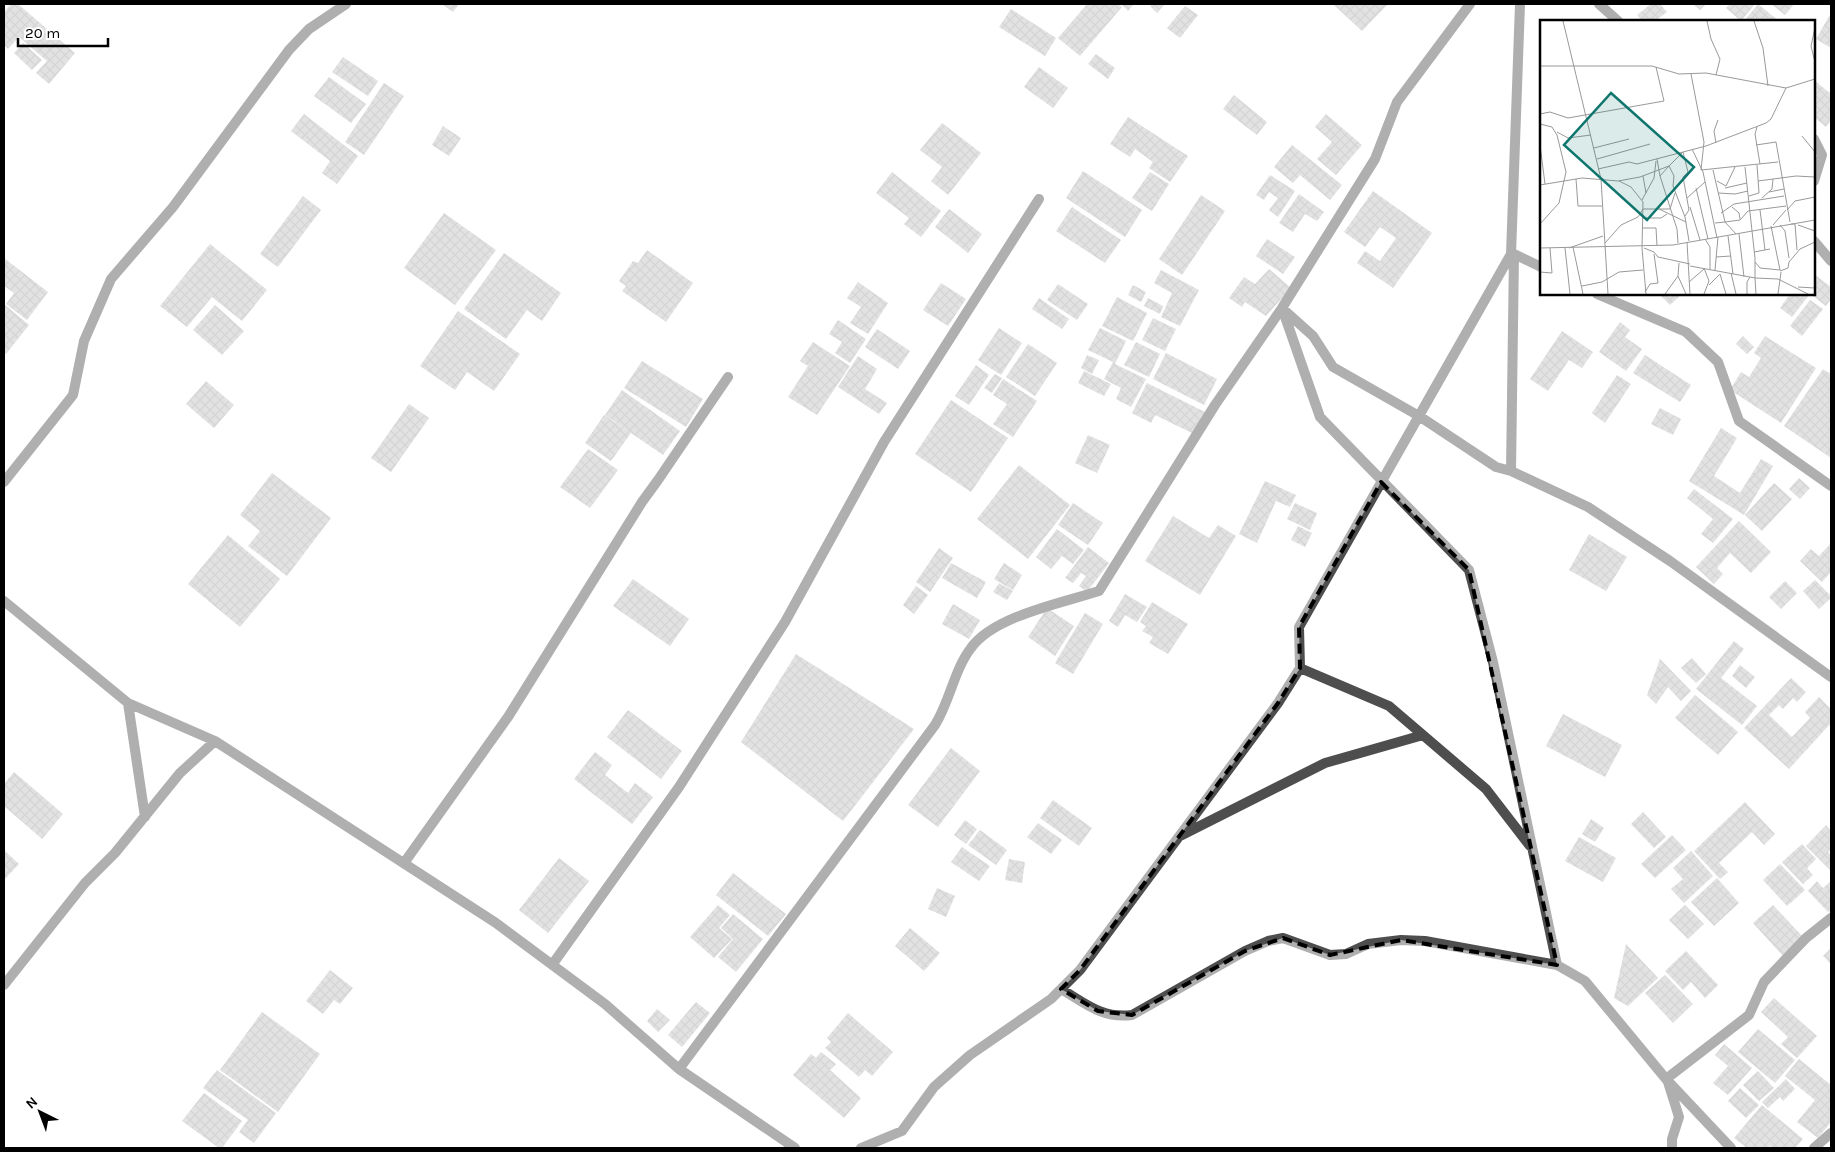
<svg xmlns="http://www.w3.org/2000/svg" width="1835" height="1152" viewBox="0 0 1835 1152" font-family="Karla,sans-serif">
	<style>
		.building { fill: url(#building-cross-hatch) }
		.lines { fill: none; stroke-linecap: round; stroke-linejoin: round }
		.street { stroke: #4e4e4e; stroke-width: 10 }
		.marked { fill: none; stroke: #000; stroke-width: 4; stroke-dasharray: 10 6; stroke-linejoin: round }
		.inset-road { fill: none; stroke: #999; stroke-width: 1 }
		.view { fill: #0f766e; fill-opacity: 0.15; stroke: #0f766e; stroke-width: 2.5 }
		.inset-edge { fill: none; stroke: #000; stroke-width: 2.5 }
	</style>
	<defs>
		<pattern id="building-cross-hatch" width="8" height="8" patternUnits="userSpaceOnUse" patternTransform="scale(1.25)"><rect width="8" height="8" fill="#bebebe"/><path d="M0 0l8 8M0 8l8-8" fill="none" stroke="#a2a2a2"/></pattern>
	</defs>
	<rect width="100%" height="100%" fill="#fff"/>
	<!-- building -->
	<path class="building" d="M11,4H18L75,53L49,84L36,73L47,61L19,37L8,49L4,45V12Z
		M442,4H459L453,12Z
		M1087,4H1118L1122,7L1080,56L1058,38Z
		M1121,4H1134L1128,11Z
		M1152,4H1165L1157,13L1150,6Z
		M1333,4H1388L1362,31Z
		M1651,4H1660L1667,12L1655,21H1642L1637,15Z
		M1693,4H1706L1700,10Z
		M1730,4H1755L1741,21L1726,8Z
		M1758,4L1779,21H1744Z
		M1771,4H1794L1785,15Z
		M1185,6L1198,15L1180,38L1167,28Z
		M1011,9L1056,38L1045,56L999,27Z
		M1831,13V48L1816,39Z
		M23,43L42,60L32,70L14,53Z
		M1096,54L1115,68L1108,79L1088,64Z
		M343,57L378,81L368,96L332,72Z
		M1039,67L1068,88L1053,108L1024,87Z
		M329,77L366,104L351,123L314,96Z
		M1814,80L1831,94V120L1826,127L1814,117Z
		M384,83L404,96L364,155L345,142Z
		M1234,95L1267,122L1257,135L1223,109Z
		M304,114L358,156L337,184L322,173L330,161L291,131Z
		M1326,114L1362,145L1336,175L1317,159L1332,142L1315,127Z
		M1128,117L1188,156L1170,182L1149,168L1153,162L1135,149L1130,157L1110,144Z
		M942,123L981,153L948,195L931,181L942,167L920,150Z
		M443,126L461,138L449,156L432,145Z
		M1292,145L1342,185L1330,200L1300,175L1293,183L1274,167Z
		M1083,171L1142,210L1125,237L1066,198Z
		M892,172L941,211L921,237L904,224L909,218L876,193Z
		M1150,172L1169,184L1152,211L1132,198Z
		M1270,175L1295,191L1278,217L1269,210L1278,198L1269,192L1264,200L1256,195Z
		M1373,191L1432,233L1393,288L1357,263L1365,251L1380,261L1396,238L1380,227L1365,247L1344,232Z
		M1299,194L1324,212L1317,221L1305,214L1293,232L1279,223Z
		M1201,195L1225,211L1182,275L1159,259Z
		M303,196L321,210L278,267L260,254Z
		M1072,207L1121,240L1105,263L1056,231Z
		M949,209L982,234L968,253L935,227Z
		M444,213L496,250L455,305L404,268Z
		M1267,239L1295,257L1283,274L1256,256Z
		M210,244L267,290L242,321L212,297L187,327L160,306Z
		M647,250L693,283L666,322L622,291L626,286L619,281L633,261L638,263Z
		M504,253L561,293L542,321L527,310L506,339L464,309Z
		M4,258L48,292L27,320L6,304L14,293L4,286Z
		M1269,269L1291,288L1266,316L1245,302L1242,307L1229,298L1244,277L1255,284Z
		M1161,270L1199,290L1180,326L1161,317L1172,293L1154,283Z
		M1814,274L1831,287V299L1826,306L1810,294L1792,317L1780,308L1790,294H1814Z
		M858,282L888,303L868,334L850,323L861,307L847,298Z
		M941,283L966,299L948,326L923,310Z
		M1058,284L1088,304L1077,320L1047,300Z
		M1133,285L1146,292L1141,302L1128,295Z
		M1659,294H1682L1670,305Z
		M1117,297L1147,313L1133,341L1102,326Z
		M1039,298L1069,319L1062,329L1032,309Z
		M1148,298L1163,306L1160,314L1144,306Z
		M1810,300L1823,309L1802,336L1790,326Z
		M4,304L29,325L6,354L4,352Z
		M215,305L244,331L222,355L193,330Z
		M458,311L520,354L494,391L467,372L455,390L420,366Z
		M1153,318L1176,329L1165,351L1142,340Z
		M838,320L866,339L850,363L835,353L842,342L829,334Z
		M1620,322L1630,330L1625,337L1642,349L1626,371L1599,352Z
		M999,328L1022,343L1001,375L978,360Z
		M1100,328L1126,341L1115,364L1146,379L1131,407L1116,399L1121,388L1104,379L1113,362L1088,350Z
		M877,329L910,351L898,369L865,347Z
		M1562,331L1593,352L1582,368L1569,360L1548,391L1530,379Z
		M1743,336L1754,347L1747,354L1736,344Z
		M1765,336L1816,368L1781,423L1730,390L1741,372L1749,377L1761,358L1754,353Z
		M813,342L850,366L817,415L788,397L808,366L800,361Z
		M1136,342L1160,354L1149,377L1124,365Z
		M1028,344L1057,363L1035,396L1006,377Z
		M1166,353L1217,379L1204,405L1153,379Z
		M1087,355L1099,360L1092,374L1081,368Z
		M1645,355L1691,385L1680,402L1633,373Z
		M858,356L877,369L865,389L887,403L879,414L838,387Z
		M642,361L703,399L686,427L624,388Z
		M976,365L989,375L969,405L955,396Z
		M1823,369L1831,374V458L1784,426Z
		M1084,371L1111,384L1104,396L1078,383Z
		M995,374L1002,378L992,393L984,388Z
		M1617,375L1631,384L1605,423L1592,413Z
		M1003,379L1037,401L1013,437L993,424L1007,404L993,395Z
		M206,381L234,405L214,428L186,404Z
		M1147,383L1205,412L1194,434L1155,415L1151,423L1132,413Z
		M622,390L680,431L663,455L605,415Z
		M951,400L1008,438L971,492L915,454Z
		M409,404L429,418L391,472L371,458Z
		M1660,408L1681,419L1673,435L1651,424Z
		M604,415L631,433L611,461L585,443Z
		M1721,428L1737,438L1714,476L1740,493L1761,459L1773,466L1744,515L1689,481Z
		M1088,435L1110,445L1097,473L1075,463Z
		M588,449L618,470L590,508L560,487Z
		M1019,465L1070,505L1028,559L977,519Z
		M272,473L331,518L287,576L248,546L260,531L240,515Z
		M1799,478L1810,488L1800,499L1789,489Z
		M1265,481L1296,495L1290,507L1276,501L1257,543L1239,534Z
		M1774,483L1792,499L1762,531L1745,515Z
		M1694,489L1733,519L1713,543L1701,534L1713,519L1687,498Z
		M1073,503L1103,523L1088,545L1058,525Z
		M1295,503L1317,513L1310,530L1287,519Z
		M1173,516L1209,538L1218,525L1236,536L1200,595L1145,561Z
		M1739,521L1771,552L1751,573L1730,553L1717,568L1723,574L1714,584L1696,567Z
		M1298,526L1312,533L1305,547L1291,540Z
		M1057,529L1084,550L1073,564L1062,556L1051,569L1036,557Z
		M1589,534L1627,557L1606,591L1569,570Z
		M228,535L280,579L240,627L188,584Z
		M1831,543V572L1822,582L1800,561L1811,549L1819,556Z
		M1088,547L1109,563L1087,592L1079,586L1086,576L1081,573L1073,583L1065,578Z
		M939,548L953,558L930,592L916,582Z
		M951,563L986,582L977,598L942,578Z
		M1004,563L1022,575L1013,590L994,579Z
		M633,579L689,619L670,646L613,606Z
		M1815,580L1831,596V598L1819,609L1803,591Z
		M1785,581L1797,593L1781,609L1769,597Z
		M999,583L1013,591L1007,600L993,592Z
		M916,586L928,595L914,614L903,605Z
		M1125,594L1147,607L1137,622L1125,615L1118,627L1109,621Z
		M1152,602L1188,624L1168,654L1149,643L1153,637L1142,631L1146,626L1140,622Z
		M953,604L980,620L969,639L942,624Z
		M1047,608L1074,626L1055,656L1028,637Z
		M1085,613L1103,624L1073,674L1055,663Z
		M1734,641L1744,649L1721,678L1757,706L1742,725L1696,689Z
		M796,654L914,729L843,821L741,742Z
		M1692,658L1706,674L1696,683L1681,668Z
		M1660,659L1691,691L1681,701L1668,687L1656,704L1647,695Z
		M1740,665L1755,677L1746,688L1732,676Z
		M1791,678L1806,692L1797,702L1793,698L1783,709L1779,705L1769,715L1792,737L1810,718L1805,712L1819,697L1831,709V723L1789,769L1744,728Z
		M1695,695L1738,732L1718,755L1675,718Z
		M628,710L682,751L661,779L607,737Z
		M1563,714L1622,745L1605,777L1546,746Z
		M951,748L980,771L938,827L908,805Z
		M595,752L612,765L605,775L628,793L635,783L653,797L632,824L574,779Z
		M14,772L63,814L42,839L4,806V784Z
		M1053,800L1092,828L1079,846L1040,818Z
		M1745,802L1775,834L1764,845L1752,832L1719,863L1728,872L1720,879L1694,851Z
		M1643,812L1666,837L1654,848L1631,824Z
		M1591,819L1604,828L1595,842L1582,834Z
		M965,820L977,829L966,844L954,835Z
		M1038,823L1062,840L1051,854L1027,837Z
		M1826,825L1831,831V849L1828,852L1831,855V871L1806,846Z
		M980,830L1007,850L996,865L968,845Z
		M1672,835L1686,850L1655,878L1641,864Z
		M1579,837L1616,858L1603,882L1565,861Z
		M1802,844L1816,859L1807,868L1813,875L1803,884L1782,862Z
		M962,847L990,866L979,881L951,862Z
		M4,850L19,864L4,880Z
		M1691,851L1713,876L1684,903L1671,889L1683,879L1673,868Z
		M559,858L589,881L548,933L519,910Z
		M1009,859L1025,862L1022,883L1005,880Z
		M1780,864L1805,890L1787,906L1763,880Z
		M733,873L786,914L768,936L716,895Z
		M1717,878L1739,903L1714,926L1691,902Z
		M1817,881L1823,888L1831,881V909L1828,912L1808,891Z
		M937,888L955,896L946,917L928,909Z
		M718,905L730,915L719,928L732,939L714,958L690,937Z
		M1685,905L1704,924L1688,939L1669,920Z
		M1773,905L1803,937L1783,956L1753,923Z
		M733,914L763,939L736,972L718,957L733,939L721,928Z
		M910,928L940,953L924,971L895,946Z
		M1626,944L1658,978L1628,1006L1614,998Z
		M1831,948V964L1823,956Z
		M1686,951L1718,985L1705,998L1691,982L1683,990L1665,971Z
		M330,970L353,988L340,1004L334,1000L323,1014L306,1001Z
		M1665,975L1693,1004L1673,1023L1645,993Z
		M1774,998L1817,1036L1797,1058L1781,1044L1788,1037L1761,1012Z
		M696,1002L710,1013L682,1047L668,1035Z
		M657,1009L670,1020L658,1032L647,1021Z
		M262,1012L320,1054L278,1112L220,1070Z
		M848,1013L893,1052L872,1076L865,1070L859,1077L825,1048L831,1042L827,1038Z
		M1758,1029L1795,1060L1775,1083L1738,1052Z
		M1724,1044L1752,1068L1728,1095L1713,1083L1728,1066L1715,1055Z
		M821,1052L836,1064L830,1070L861,1098L844,1118L793,1075L811,1054L816,1058Z
		M1799,1059L1831,1085V1122L1818,1138L1797,1122L1815,1100L1785,1076Z
		M217,1070L276,1113L254,1143L239,1132L248,1120L203,1088Z
		M1758,1071L1774,1088L1759,1101L1743,1085Z
		M1786,1079L1795,1089L1783,1101L1780,1097L1768,1108L1762,1102Z
		M1740,1088L1759,1105L1746,1118L1728,1101Z
		M204,1093L242,1121L222,1148H219L182,1121Z
		M1762,1105L1803,1139L1795,1148H1772L1770,1146L1768,1148H1747L1734,1138Z"/>
	<g class="lines">
		<!-- street -->
		<path class="street" d="M1599,4L1618,21
			M1814,139L1822,155L1814,181
			M1814,241L1831,261
			M1597,294L1686,332L1718,362L1739,421L1831,486
			M1282,308L1320,417L1469,570L1493,662L1557,965
			M1284,310L1313,336L1333,367L1419,416L1496,467L1511,471L1514,254L1541,267
			M1511,471L1588,507L1670,561L1831,677
			M4,482L73,395L84,341L111,279L173,207L289,50L309,29L346,4
			M4,601L128,703L215,741L496,923L605,1004L679,1069L795,1148
			M1300,668L1389,706L1486,789L1530,846
			M128,703L145,817
			M1182,835L1325,763L1423,735
			M404,863L508,717L642,502L658,480L728,377
			M552,965L679,787L785,622L884,442L1039,199
			M4,985L85,883L115,853L180,773L215,741
			M1061,989C1085,1003 1102,1019 1132,1015L1245,951L1268,941L1283,938L1330,955L1346,954L1368,944L1401,940L1425,941L1557,965L1585,981L1666,1079L1731,1148
			M679,1069L935,725C950,701 954,670 971,648C994,616 1062,603 1099,591L1215,405L1282,308L1375,159L1397,102L1470,4
			M1666,1079L1749,1015L1764,982L1806,938L1831,918
			M1668,1082L1679,1117L1672,1139V1148
			M861,1148L902,1131L934,1087L970,1055L1051,999L1080,970L1278,703L1300,668L1299,627L1511,254L1520,4
			M1814,1148L1831,1133"/>
	</g>
	<!-- marked area -->
	<path d="M0 0H1835V1152H0ZM1381,482L1469,570L1557,965L1401,940L1330,955L1283,938L1245,951L1132,1015L1098,1011L1061,989L1080,970L1278,703L1300,668L1299,627Z" fill="#fff" fill-opacity=".55" fill-rule="evenodd"/>
	<path class="marked" d="M1381,482L1469,570L1557,965L1401,940L1330,955L1283,938L1245,951L1132,1015L1098,1011L1061,989L1080,970L1278,703L1300,668L1299,627Z"/>
	<!-- overview -->
	<g transform="translate(1540 20)">
		<rect width="275" height="275" fill="#fff"/>
		<path class="inset-road" d="M23,1L61,159L68,274M167,1L171,19L180,39L176,55M214,1L223,28L228,66M275,8L271,26L275,42M0,46H112L139,54L166,53L246,68L275,59M151,54L164,122L161,150L238,142M0,94L10,92L28,98L124,81L116,47M0,104L12,107L17,115L26,152L19,183L0,204M217,107L215,114L220,144M17,112L28,118L51,115M262,116L275,132M176,123L174,111L178,100M0,125L5,164M216,125L236,122L250,202M54,128L89,119M152,129L163,152L177,218M143,132L148,152L143,157L149,190L145,196M57,139L110,124M117,139L120,156L129,146L134,156L133,166L145,197L149,221M205,147L215,238V258L210,257L207,262V274M58,149L89,142L97,144L166,126L226,103L231,99L246,68M173,150L185,202L175,203M103,156L106,173M120,156L137,209L138,223M36,159L38,186H62M79,161L91,167L103,182L102,228L106,274M177,161L186,166L195,147M218,161L256,156L275,157M0,165L42,158L78,161L100,157L129,146L143,132M156,168L168,219M185,168L207,163M229,172L244,169M178,173L195,174L208,171M209,176L219,173L217,145M147,178L165,162M222,178L232,169L233,159M102,180L114,158L116,141M150,187L160,220M192,187L199,193L200,199M103,189H130M119,189L146,202M130,189L135,173M220,190L225,230M247,190L255,181L275,177M181,193L194,184L244,176M103,198H121L127,194M251,204H255L257,230M233,205L246,190M240,205L245,211L249,238M258,205L275,211M102,208H116L117,226M196,214L185,202L200,200L208,191L246,186M199,214L204,257M188,216L193,254M165,219L170,227V249M147,222L150,274M65,223L81,205L98,197L103,189M33,227L43,274M0,228L133,225L275,200M25,228L30,274M29,228L63,216M104,228L114,232L118,237L150,244M214,232L230,229M176,237L191,236M215,242L220,248L240,250L231,206M150,246L210,257M175,250L178,217M240,251L248,248L249,242L260,229L275,222M0,252L12,253L10,228M191,253L196,274M180,254L186,274M138,256L146,274M149,262L164,249M169,265L180,254M42,266L62,262L79,252L103,250M258,267L275,268M105,272L110,264L118,263L114,234M125,274L138,256L139,243M164,274L169,261L164,248M216,274L215,258L238,259L268,274M238,274L241,252"/>
		<path class="view" d="M71,73L154,147L107,200L24,125Z"/>
		<rect width="275" height="275" class="inset-edge"/>
	</g>
	<!-- border -->
	<rect width="1835" height="1152" fill="none" stroke="#000000" stroke-width="10"/>
	<!-- north arrow -->
	<g transform="translate(40 1112) rotate(318)" stroke="#ffffff" stroke-width="4" paint-order="stroke">
	<path d="M0-4L9 19L0 12L-9 19Z" fill="#000000"/>
	<text y="-8" font-size="14" font-weight="bold" text-anchor="middle" fill="#000000">N</text>
	</g>
	<!-- scale -->
	<path d="M18 38v8h90v-8" fill="none" stroke="#000000" stroke-width="2.5"/>
	<text x="25" y="38" font-size="15" fill="#000000" stroke="#ffffff" stroke-width="4" paint-order="stroke">20 m</text>
</svg>
